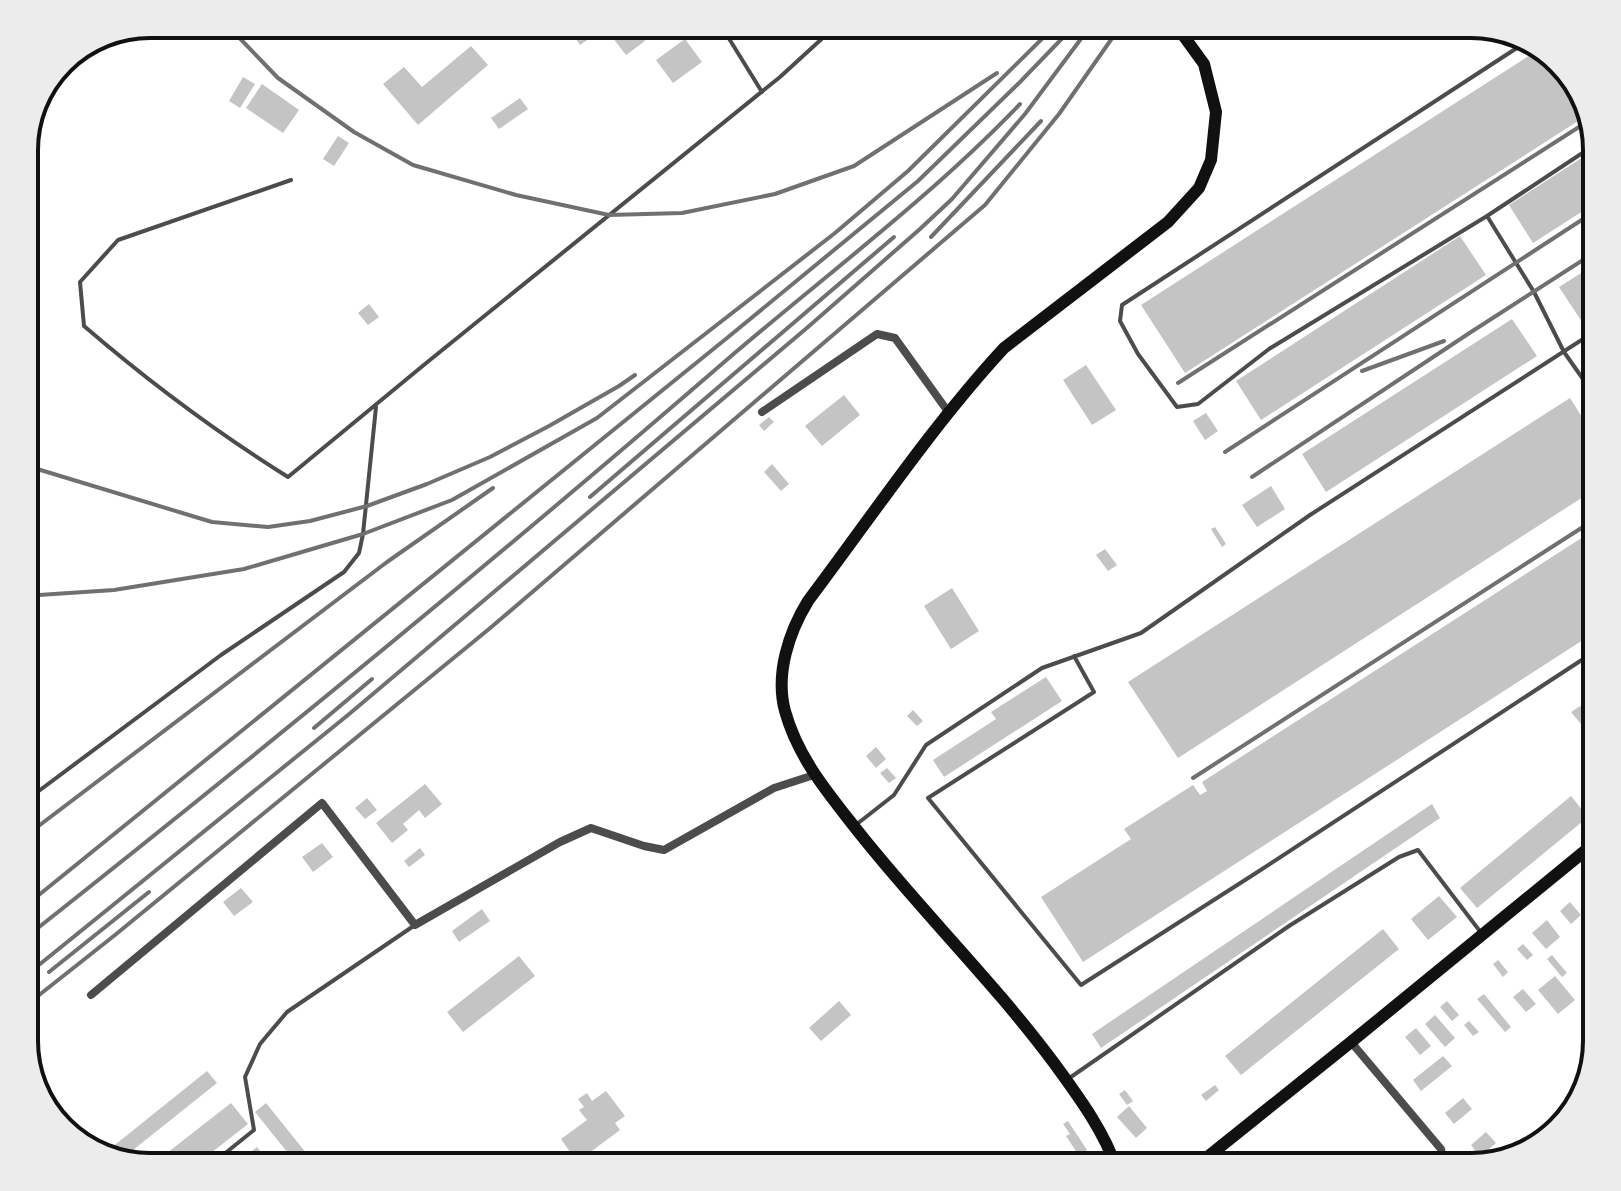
<svg xmlns="http://www.w3.org/2000/svg" width="1621" height="1191" viewBox="0 0 1621 1191" font-family="Arial,sans-serif">
	<style>
		.building { fill: #c4c4c4 }
		.lines { fill: none; stroke-linecap: round; stroke-linejoin: round }
		.service { stroke: #4c4c4c; stroke-width: 4 }
		.minor { stroke: #4c4c4c; stroke-width: 8 }
		.secondary { stroke: #111; stroke-width: 12 }
		.rail { stroke: #707070; stroke-width: 4 }
		.rim { fill: none; stroke: #111; stroke-width: 4 }
	</style>
	<rect width="100%" height="100%" fill="#fff"/>
	<!-- building -->
	<path class="building" d="M566,24H599L603,29L580,45Z
		M621,24H643L636,29L645,41L626,55L609,33Z
		M685,39L702,62L673,83L656,60Z
		M471,46L488,65L418,125L383,84L404,67L422,87Z
		M1541,48L1548,50L1584,94L1589,114L1185,373L1141,305Z
		M243,77L255,84L240,108L229,101Z
		M262,84L299,110L283,133L246,108Z
		M520,98L528,109L499,129L491,118Z
		M338,136L349,143L334,166L323,159Z
		M1597,148V202L1533,243L1509,205Z
		M1460,236L1486,275L1261,420L1236,381Z
		M1597,263V317L1584,325L1559,287Z
		M369,304L379,317L368,325L358,313Z
		M1512,319L1537,356L1326,492L1302,454Z
		M1086,365L1116,410L1092,425L1063,380Z
		M844,395L860,415L822,446L805,426Z
		M1570,398L1597,441V488L1178,758L1128,682Z
		M1206,413L1218,431L1205,440L1193,421Z
		M769,417L774,422L764,431L759,425Z
		M772,464L789,484L781,491L764,472Z
		M1271,486L1285,509L1257,527L1242,505Z
		M1215,527L1226,544L1222,547L1211,529Z
		M1597,528V631L1083,962L1041,897L1131,839L1124,829L1193,785L1200,795L1207,791L1202,782Z
		M1105,549L1117,565L1108,571L1096,555Z
		M952,588L979,631L951,649L924,606Z
		M1046,677L1062,701L944,777L933,760L996,719L991,712Z
		M1597,695V722L1586,730L1571,712Z
		M913,710L923,721L917,726L907,716Z
		M876,747L886,759L876,768L866,756Z
		M887,768L896,778L889,783L880,773Z
		M425,784L442,804L425,818L419,810L403,824L408,830L392,843L376,823Z
		M1571,796L1588,817L1477,908L1460,888Z
		M367,798L377,810L365,819L355,808Z
		M1432,804L1440,818L1101,1048L1092,1034Z
		M322,843L333,857L313,872L302,857Z
		M420,848L425,855L409,867L404,861Z
		M1595,881L1597,883V904L1585,889Z
		M241,888L253,902L234,916L223,902Z
		M1439,896L1457,917L1428,940L1411,919Z
		M1570,902L1581,915L1571,924L1560,911Z
		M482,909L490,921L459,942L452,931Z
		M1595,912L1597,915V927L1589,917Z
		M1547,920L1560,937L1546,949L1532,933Z
		M1383,929L1399,949L1241,1075L1225,1056Z
		M1523,944L1533,955L1527,960L1517,949Z
		M1552,955L1567,973L1562,977L1547,959Z
		M519,956L535,976L463,1032L447,1012Z
		M1498,960L1508,972L1503,977L1493,964Z
		M1555,976L1575,1000L1558,1014L1538,990Z
		M1523,989L1536,1004L1526,1012L1513,997Z
		M1484,994L1511,1027L1505,1032L1477,999Z
		M839,1001L851,1015L821,1041L809,1028Z
		M1447,1001L1459,1015L1452,1021L1440,1007Z
		M1435,1015L1455,1038L1445,1047L1425,1024Z
		M1469,1021L1479,1032L1473,1036L1464,1025Z
		M1416,1028L1431,1046L1420,1055L1405,1037Z
		M1443,1056L1452,1066L1421,1091L1413,1080Z
		M207,1071L217,1083L123,1158L106,1152Z
		M1215,1085L1219,1090L1206,1101L1201,1095Z
		M1125,1090L1133,1101L1127,1105L1119,1094Z
		M606,1091L625,1116L615,1123L620,1130L577,1162L561,1139L587,1120L579,1110L584,1107L578,1099L587,1093L592,1101Z
		M1463,1098L1472,1109L1454,1124L1445,1113Z
		M231,1103L248,1124L193,1167H149Z
		M266,1103L315,1164L311,1167H290L296,1163L255,1112Z
		M1129,1106L1147,1128L1136,1138L1117,1117Z
		M1068,1121L1087,1150L1079,1156L1066,1136L1070,1134L1063,1124Z
		M1486,1132L1496,1143L1480,1157L1471,1145Z
		M257,1147L266,1159L255,1167H232Z
		M1508,1147L1513,1153L1507,1159L1488,1163Z"/>
	<g class="lines">
		<!-- service -->
		<path class="service" d="M720,24L762,92
			M1526,42L1122,305L1120,321L1138,354L1177,407L1198,404L1269,349L1487,216L1596,144
			M291,180L118,240L80,282L84,326C148,381 216,432 288,477L425,364L780,77L838,24
			M1487,216L1534,292L1564,352L1597,399
			M1074,656L1094,692L928,798L1081,985L1256,873L1597,650
			M24,802L221,655L344,572L359,553L363,534L376,407
			M857,824L894,795L926,745L1042,668L1141,633L1310,515L1597,330
			M1068,1079L1289,926L1399,857L1418,850L1482,934
			M208,1167L254,1130L245,1077L260,1044L287,1012L415,925"/>
		<!-- minor -->
		<path class="minor" d="M762,412L877,334L895,338L949,413
			M91,995L322,803L415,925L560,842L591,828L644,846L664,850L774,788L814,775
			M1351,1042L1441,1149L1445,1167"/>
		<!-- secondary -->
		<path class="secondary" d="M1116,1167C1103,1129 1077,1095 1054,1063C993,981 920,910 857,830C828,793 798,758 785,711C775,674 789,632 808,601C872,516 932,426 1004,348L1168,222L1199,188L1211,160L1216,112L1204,64L1175,24
			M1195,1167L1351,1042L1597,841"/>
		<!-- rail -->
		<path class="rail" d="M226,24L278,78L354,132L413,165L516,195L609,215L682,213L775,194L854,166L997,73
			M931,237L1041,121
			M1362,371L1444,341
			M1178,383L1590,120
			M1225,452L1597,210
			M24,465L212,522L268,527L310,521L367,506L427,484L490,457L549,426L619,386L635,375
			M1252,477L1471,332L1597,251
			M590,497L894,237
			M24,596L114,590L244,569L363,534L452,500L597,418L835,233L908,171L1057,24
			M314,728L372,679
			M1193,778L1597,518
			M24,837L387,562L493,488
			M24,907L727,338L918,181L1017,85L1076,24
			M24,939C263,750 499,557 730,357C827,274 931,197 1020,104
			M49,972L149,892
			M24,977L348,715L808,327L920,229L952,199L1025,114L1092,24
			M24,1007L115,935L489,629L985,205L1059,114L1122,24"/>
	</g>
	<!-- crop -->
	<path d="M0 0H1621V1191H0ZM150 38H1471A112 112 0 0 1 1583 150V1041A112 112 0 0 1 1471 1153H150A112 112 0 0 1 38 1041V150A112 112 0 0 1 150 38Z" fill="#ececec" fill-rule="evenodd"/>
	<path class="rim" d="M150 38H1471A112 112 0 0 1 1583 150V1041A112 112 0 0 1 1471 1153H150A112 112 0 0 1 38 1041V150A112 112 0 0 1 150 38Z"/>
</svg>
